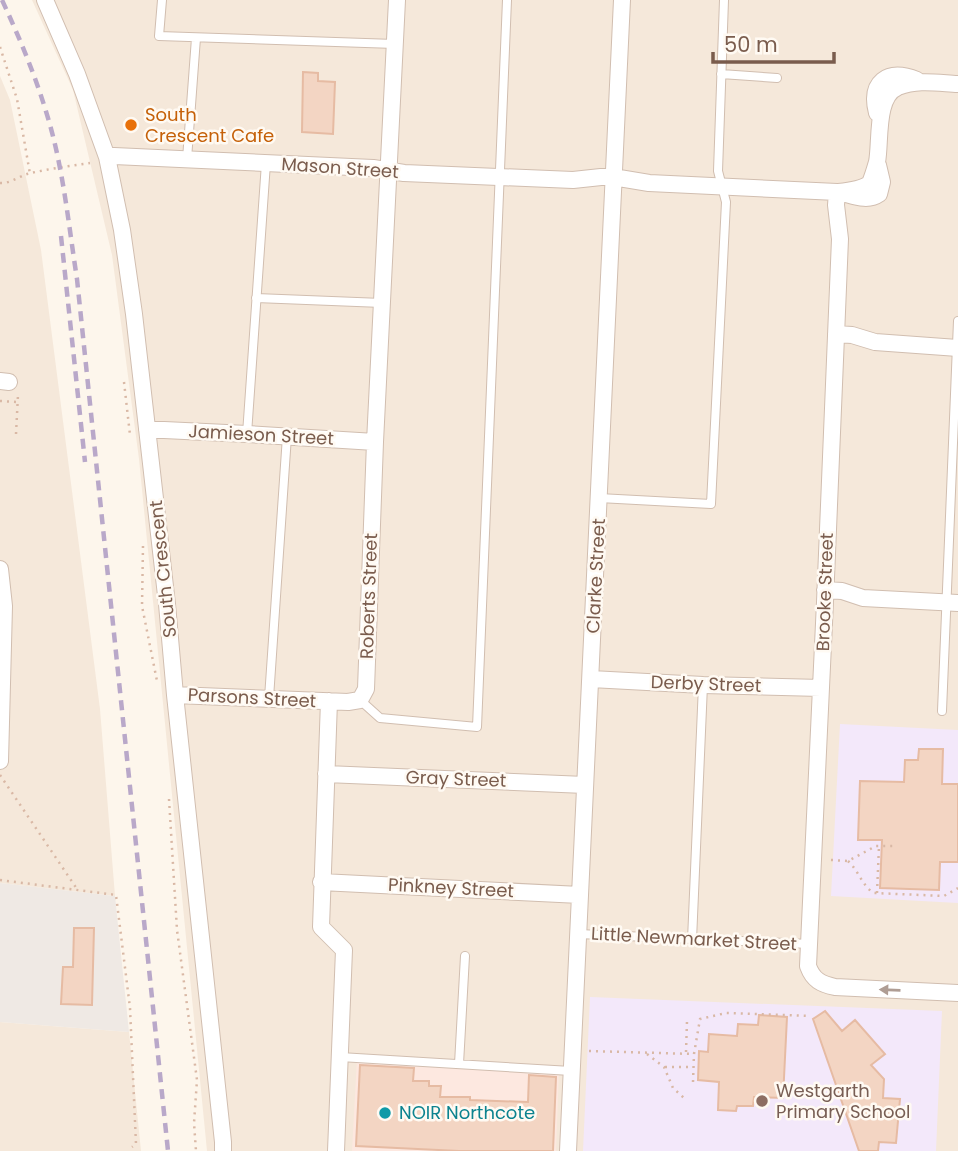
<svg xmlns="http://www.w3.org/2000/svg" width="958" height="1151" viewBox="0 0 958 1151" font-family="Poppins,sans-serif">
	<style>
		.residential { fill: #f5e8da }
		.commercial { fill: #fde8e0 }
		.industrial { fill: #efe9e4 }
		.education { fill: #f3e8fa }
		.building { fill: #f3d5c3; stroke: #e6bba3; stroke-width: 2 }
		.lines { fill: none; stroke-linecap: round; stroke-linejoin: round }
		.lane-casing { stroke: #d1beb0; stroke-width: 10 }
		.street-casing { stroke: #d1beb0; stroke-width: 18 }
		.path { stroke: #d9b8a5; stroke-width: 2.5; stroke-dasharray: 2 5; stroke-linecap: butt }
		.lane { stroke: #fff; stroke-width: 8 }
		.street { stroke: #fff; stroke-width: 16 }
		.rail { stroke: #b9a8c9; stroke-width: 4.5; stroke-dasharray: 10 7; stroke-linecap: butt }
		.oneway { fill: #af9d94 }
		.food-dot { fill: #e8710a; stroke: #fffaf3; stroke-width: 2.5 }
		.education-dot { fill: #8d6e63; stroke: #fffaf3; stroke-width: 2.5 }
		.culture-dot { fill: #0f9aa8; stroke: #fffaf3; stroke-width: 2.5 }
		.labels { text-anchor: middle; stroke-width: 5; stroke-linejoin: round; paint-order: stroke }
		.food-label { font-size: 18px; fill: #c56008; stroke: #fffaf3; text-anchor: start }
		.street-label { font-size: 18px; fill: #7a5c4d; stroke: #fffaf3 }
		.education-label { font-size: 18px; fill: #785e54; stroke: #fffaf3; text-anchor: start }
		.culture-label { font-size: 18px; fill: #0d838f; stroke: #fffaf3; text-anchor: start }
	</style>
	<rect width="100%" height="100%" fill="#fdf6ec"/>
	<!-- residential -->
	<path class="residential" d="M32,0H958V1151H207L139,459L112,255L73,90Z
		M0,76L10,100L41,250L100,709L115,896L0,883Z
		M0,1022L129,1032L141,1151H0Z"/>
	<!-- commercial -->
	<path class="commercial" d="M357,1058L559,1070L556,1151H352Z"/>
	<!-- industrial -->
	<path class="industrial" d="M0,883L115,896L129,1032L0,1022Z"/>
	<!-- education -->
	<path class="education" d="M840,724L958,730V903L831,896Z
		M590,997L942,1011L936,1151H583Z"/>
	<!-- building -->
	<path class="building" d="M303,72L318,73V81L335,82L333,134L302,132Z
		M919,749H943L942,784H958V862H940L939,890L880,888L882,840H858L860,781L904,782L905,760H918Z
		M74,928H94L92,1005L61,1004L63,967H73Z
		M825,1011L842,1031L855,1020L885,1054L871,1065L884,1079L883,1098L900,1099L896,1143L879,1142L878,1151H859L813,1019Z
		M759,1015L787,1017L783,1098L754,1097L753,1106H737L736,1111L718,1110L719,1082L698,1080L699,1051L708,1052L709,1034L737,1036L738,1024L758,1025Z
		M360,1065L414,1068L413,1081H429V1086H441L440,1097H470V1100L528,1102L529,1075L556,1077L553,1151H459L356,1146Z"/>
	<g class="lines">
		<defs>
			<path id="lane" d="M162,0L159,36L395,44
				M721,74L777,78
				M187,159L196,38
				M256,298L382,303
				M247,434L266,163
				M599,498L711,504L726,202L718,171L724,0
				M269,698L287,436
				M360,700L380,718L477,727L507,0
				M942,711L958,321
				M578,934L810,944
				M692,940L703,685
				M340,1057L571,1071
				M459,1064L465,956"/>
			<path id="street" d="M45,0L77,74L107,157L122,230L134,314L167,604L175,695L223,1142V1151
				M877,113C869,82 887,68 917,80
				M107,157L114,156L373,168L404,173L573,180L601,177H613L649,183L837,192C848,191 862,190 870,183C873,176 875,169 877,162C881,142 875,96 898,87C917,79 938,83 958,84
				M837,192L836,205L840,239L825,602L808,966C813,980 821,984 835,987L958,993
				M846,194C857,197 869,201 879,194L882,182L878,165
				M836,334L852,335L875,342L958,348
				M0,381L9,382
				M147,430H164L247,434L375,442
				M0,569L4,606L0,761
				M825,590L842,591L863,598L958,603
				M591,679L703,685L821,688
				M175,695L348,702L360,700L366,689L375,442L397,0
				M329,701L321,927L344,950L336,1151
				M326,774L585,785
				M321,882L580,895
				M568,1151L622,0"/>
		</defs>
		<!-- lane casing -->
		<use href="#lane" class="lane-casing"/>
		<!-- street casing -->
		<use href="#street" class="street-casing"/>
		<!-- path -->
		<path class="path" d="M0,47L17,99L30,174
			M0,183C9,184 18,177 27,174C47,169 69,166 90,163
			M124,382L130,435
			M0,401L18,402
			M16,434L18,395
			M143,546L142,606L157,681
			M0,775L77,889
			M169,799L177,930L197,1080L194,1123L196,1151
			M831,860L848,861L876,846H896
			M848,861C859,871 862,886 874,893L944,896L958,888
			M0,880L116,895L130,1008L136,1144L132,1147
			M877,893L879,846
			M589,1051L694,1054
			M686,1052L687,1021
			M647,1054L664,1067L673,1088L684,1098
			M665,1067H693
			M693,1082L694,1054L700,1019L726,1013L810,1016"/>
		<!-- lane -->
		<use href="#lane" class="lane"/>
		<!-- street -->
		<use href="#street" class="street"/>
		<!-- rail -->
		<path class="rail" d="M2,0C21,41 38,82 50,125C64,175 69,228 77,279L168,1151
			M61,236L85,462"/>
	</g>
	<!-- one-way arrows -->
	<defs><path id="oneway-solid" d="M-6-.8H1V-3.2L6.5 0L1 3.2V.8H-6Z" transform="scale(1.75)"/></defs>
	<use class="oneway" href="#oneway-solid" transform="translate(890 990) rotate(-178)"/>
	<!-- markers -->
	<circle class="food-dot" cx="131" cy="125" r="7"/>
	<circle class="education-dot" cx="762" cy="1101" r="7"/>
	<circle class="culture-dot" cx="385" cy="1113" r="7"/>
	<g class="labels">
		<!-- food labels -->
		<g class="food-label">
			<text x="145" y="121">South<tspan x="145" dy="21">Crescent Cafe</tspan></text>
		</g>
		<!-- street labels -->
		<g class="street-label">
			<text transform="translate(340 168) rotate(4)" y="6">Mason Street</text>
			<text transform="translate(261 435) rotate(3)" y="6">Jamieson Street</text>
			<text transform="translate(163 569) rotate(-96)" y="6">South Crescent</text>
			<text transform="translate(596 576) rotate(-87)" y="6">Clarke Street</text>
			<text transform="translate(825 592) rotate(-88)" y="6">Brooke Street</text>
			<text transform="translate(369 596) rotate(-88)" y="6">Roberts Street</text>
			<text transform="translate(706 684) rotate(2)" y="6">Derby Street</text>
			<text transform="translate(252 698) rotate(3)" y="6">Parsons Street</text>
			<text transform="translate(456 779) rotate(2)" y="6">Gray Street</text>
			<text transform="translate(451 888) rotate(3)" y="6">Pinkney Street</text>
			<text transform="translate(694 939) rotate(3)" y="6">Little Newmarket Street</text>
		</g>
		<!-- education labels -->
		<g class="education-label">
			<text x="776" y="1097">Westgarth<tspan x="776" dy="21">Primary School</tspan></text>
		</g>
		<!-- culture labels -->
		<g class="culture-label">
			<text x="399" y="1119">NOIR Northcote</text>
		</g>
	</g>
	<!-- scale -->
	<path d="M713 52v10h121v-10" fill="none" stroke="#7a5c4d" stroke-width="3.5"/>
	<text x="724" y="52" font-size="21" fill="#7a5c4d" stroke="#fffaf3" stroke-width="5" paint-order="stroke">50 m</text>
</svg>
